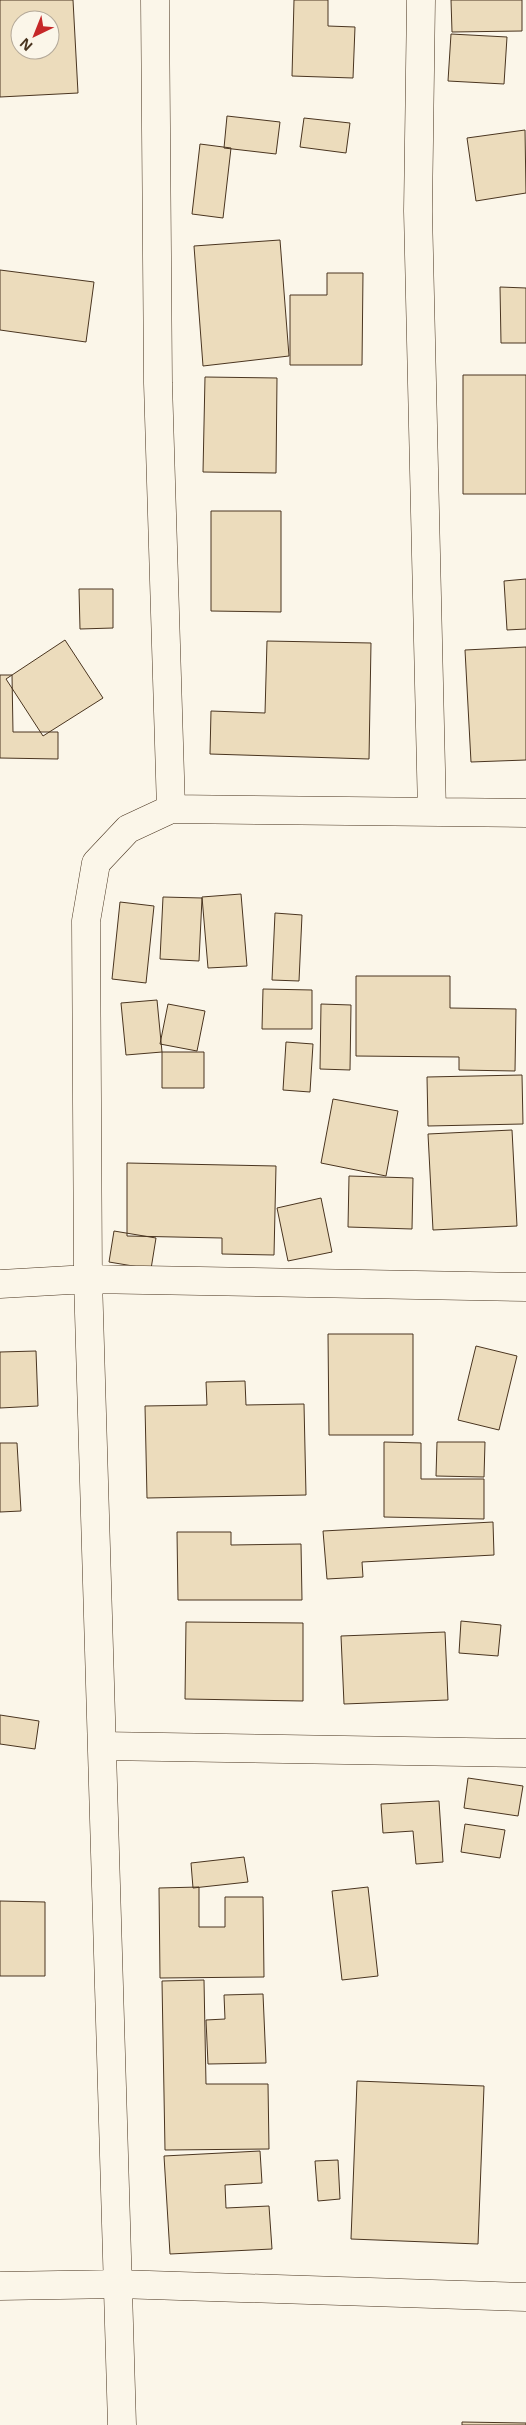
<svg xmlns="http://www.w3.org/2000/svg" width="526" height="2425" viewBox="0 0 526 2425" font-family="'Noto Sans',sans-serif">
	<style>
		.building { fill: #ecdcbc; stroke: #4a3520; fill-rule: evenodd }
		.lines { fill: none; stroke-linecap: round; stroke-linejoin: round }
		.minor-casing { stroke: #4a3520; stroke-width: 29 }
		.minor { stroke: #fbf6e9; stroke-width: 28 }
	</style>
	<rect width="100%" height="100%" fill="#fbf6e9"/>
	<!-- building -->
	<path class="building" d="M0,0H73L78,93L0,97ZM20,20H50V50H20Z
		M294,0H328V26L355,27L353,78L292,76Z
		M451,0H522V31L452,32Z
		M451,34L507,37L504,84L448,81Z
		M227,116L280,122L276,154L224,148Z
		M304,118L350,123L346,153L300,147Z
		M525,130L526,193L476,201L467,138Z
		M200,144L231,148L223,218L192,214Z
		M280,240L289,356L203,366L194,246Z
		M0,270L94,282L86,342L0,330Z
		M327,273H363L362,365H290V295H327Z
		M500,287L526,288V343H501Z
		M463,375H526V494H463Z
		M205,377L277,378L276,473L203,472Z
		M211,511H281V612L211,611Z
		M526,579V629L507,630L504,581Z
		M79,589H113V628L80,629Z
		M65,640L103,698L43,736L6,679Z
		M267,641L371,643L369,759L210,754L211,711L265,713Z
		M526,647V760L471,762L465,650Z
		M0,675H12L13,732H58V759L0,758Z
		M241,894L247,966L208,968L202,897Z
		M163,897L202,898L199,961L160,959Z
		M120,902L154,906L146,983L112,979Z
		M275,913L302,915L299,981L272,980Z
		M356,976H450V1008L516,1009L515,1071L459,1070V1057L356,1056Z
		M263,989L312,990V1029H262Z
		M157,1000L162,1052L126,1055L121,1003Z
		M168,1004L205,1011L197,1051L160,1044Z
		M321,1004L351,1005L350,1070L320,1069Z
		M286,1042L313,1044L310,1092L283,1090Z
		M162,1052H204V1088H162Z
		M522,1075L523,1124L428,1126L427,1077Z
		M333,1099L398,1111L386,1176L321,1163Z
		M512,1130L517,1226L433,1230L428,1134Z
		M127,1163L276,1166L274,1255L222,1254V1238L127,1236Z
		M349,1176L413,1178L412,1229L348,1227Z
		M321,1198L332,1252L288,1261L277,1208Z
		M114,1231L156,1238L151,1269L109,1262Z
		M328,1334H413V1435H329Z
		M476,1346L517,1356L499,1430L458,1420Z
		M36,1351L38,1406L0,1408V1352Z
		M245,1381L246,1405L304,1404L306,1495L147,1498L145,1406L207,1405L206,1382Z
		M384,1442L421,1443V1479H484V1519L384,1517Z
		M437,1442H485L484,1477L436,1476Z
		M0,1443H17L21,1511L0,1512Z
		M493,1522L494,1555L362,1562L363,1577L327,1579L323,1531Z
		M177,1532H231V1545L301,1544L302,1600H178Z
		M461,1621L501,1625L498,1656L459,1653Z
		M186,1622L303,1623V1701L185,1699Z
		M445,1632L448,1700L344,1704L341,1636Z
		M0,1715L39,1721L35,1749L0,1744Z
		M468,1778L523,1786L518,1816L464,1808Z
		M439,1801L443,1862L416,1864L413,1831L383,1833L381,1804Z
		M465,1824L505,1830L500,1858L461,1852Z
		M244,1857L248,1882L193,1888L191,1863Z
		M199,1887V1927H225V1897H263L264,1977L160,1978L159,1888Z
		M368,1887L378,1976L342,1980L332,1891Z
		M0,1901L45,1902V1976H0Z
		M204,1980L206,2084H268L269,2149L165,2150L162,1981Z
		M263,1994L266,2063L208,2064L206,2020L225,2019L224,1995Z
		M357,2081L484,2086L478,2244L351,2239Z
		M260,2151L262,2183L225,2185L226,2208L269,2206L272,2249L170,2254L164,2156Z
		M338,2160L340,2199L318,2201L315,2161Z
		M462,2422L526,2423V2425H462Z"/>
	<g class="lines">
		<defs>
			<path id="minor" d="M155,0L158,383L171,809
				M421,0L418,211L432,812
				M0,1284L88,1279L526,1287
				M102,1746L526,1753
				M0,2286L118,2284L526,2297
				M122,2425L88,1279L86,921L96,863L128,829L171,809L526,813"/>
		</defs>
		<!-- minor casing -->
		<use href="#minor" class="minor-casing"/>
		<!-- minor -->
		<use href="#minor" class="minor"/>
	</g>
	<!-- north arrow -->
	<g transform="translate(35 35) rotate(223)"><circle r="24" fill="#fbf6e9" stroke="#b4a999"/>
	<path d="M0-4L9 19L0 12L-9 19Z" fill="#c62828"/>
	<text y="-8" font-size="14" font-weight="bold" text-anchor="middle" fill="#4a3520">N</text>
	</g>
</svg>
